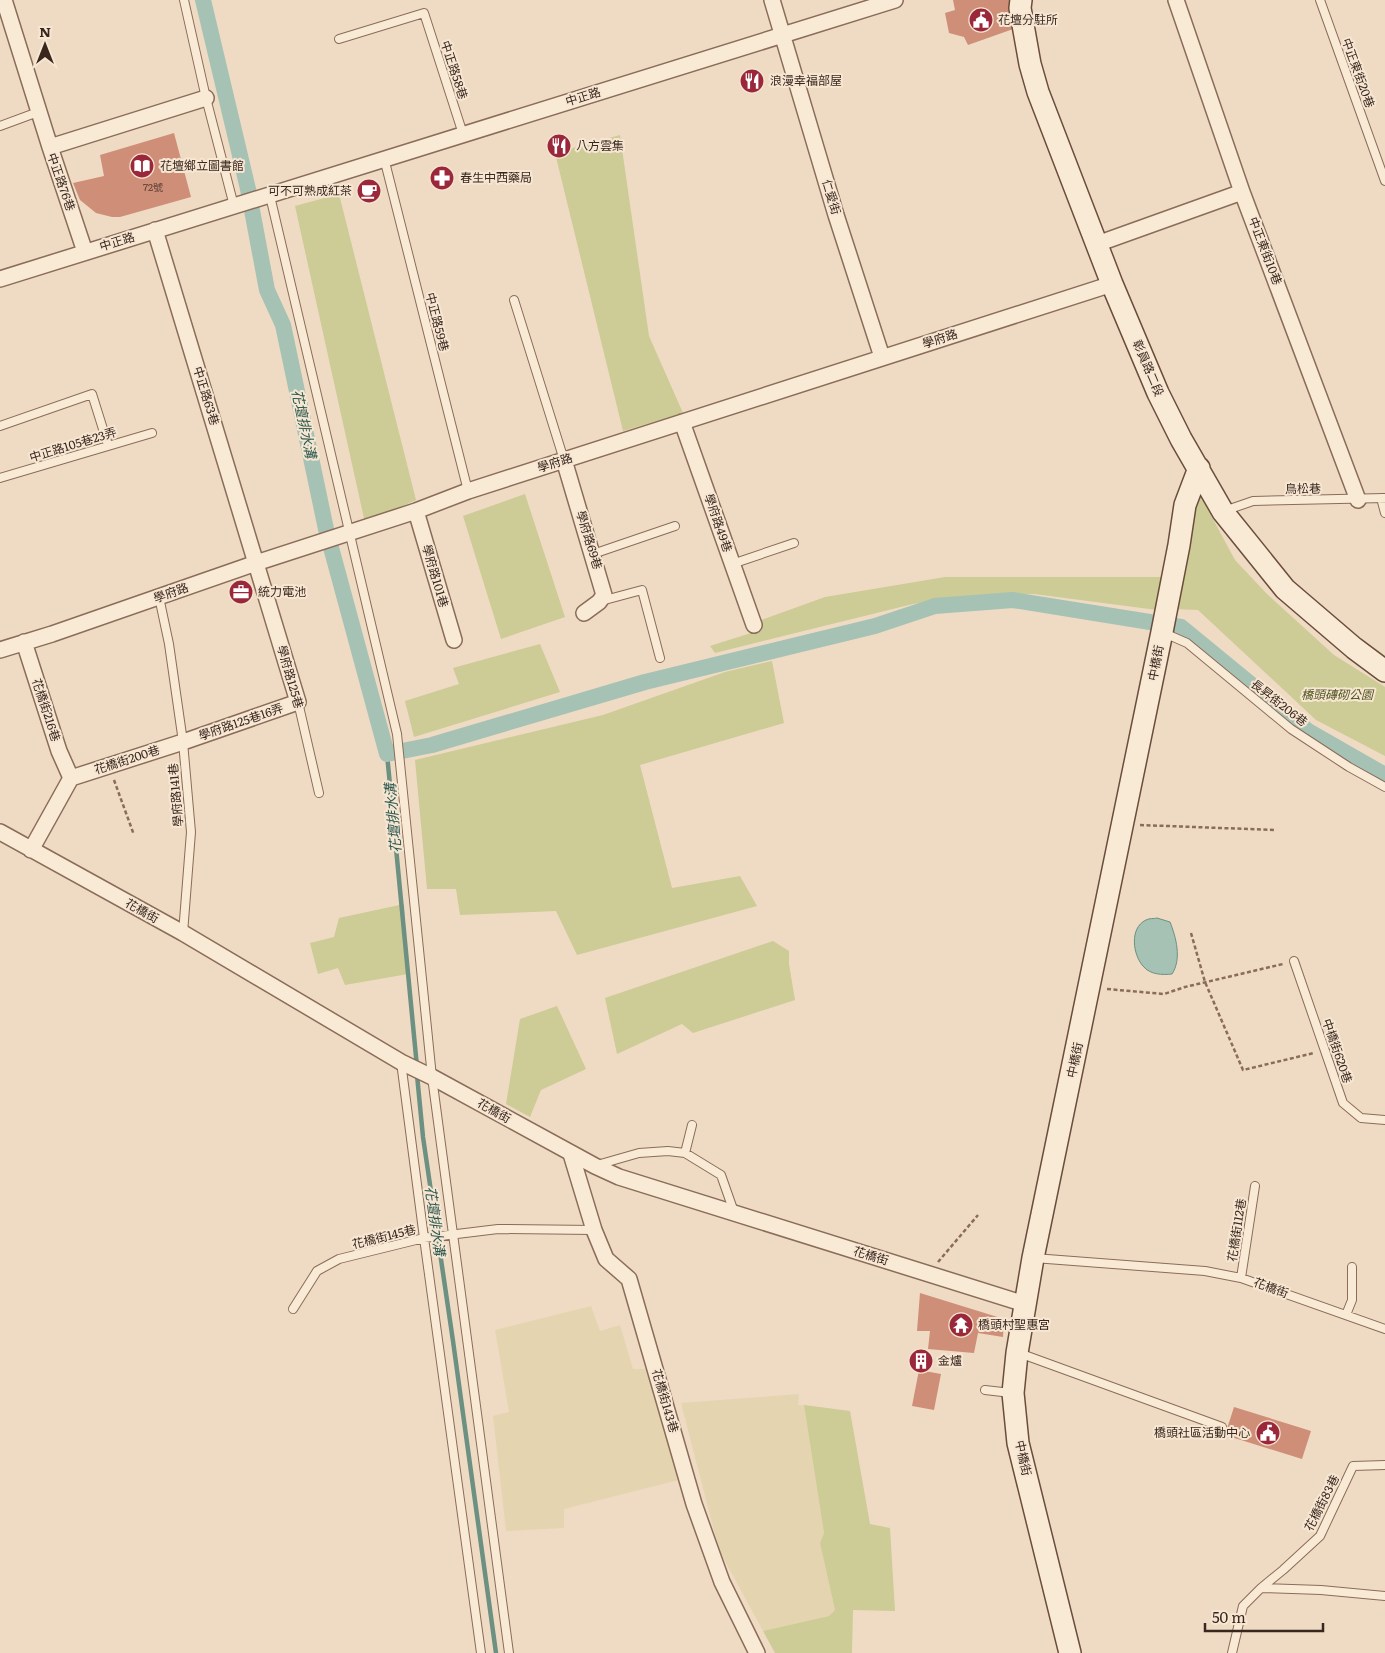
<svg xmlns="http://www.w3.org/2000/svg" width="1385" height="1653" viewBox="0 0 1385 1653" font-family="Literata,'Noto Sans TC',serif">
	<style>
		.farmland { fill: #e5d4b0 }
		.green { fill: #cdcb96 }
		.water { fill: #a5c2b5; stroke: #6c9081 }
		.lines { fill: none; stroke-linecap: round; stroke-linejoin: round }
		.stream { stroke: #6c9081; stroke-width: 4.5 }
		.canal { stroke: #a5c2b5; stroke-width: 16 }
		.building { fill: #ce8e78 }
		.lane-casing { stroke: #8a6c59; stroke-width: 10 }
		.street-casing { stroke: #8a6c59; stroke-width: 18 }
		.secondary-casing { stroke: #6b4d3c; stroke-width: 24 }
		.path { stroke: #8a6c59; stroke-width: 2.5; stroke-dasharray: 4 2.5; stroke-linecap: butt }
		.lane { stroke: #f9ead6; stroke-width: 8 }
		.street { stroke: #f9ead6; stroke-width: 15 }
		.secondary { stroke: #f9ead6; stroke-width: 21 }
		.labels { text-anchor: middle; stroke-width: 4; stroke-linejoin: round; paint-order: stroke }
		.number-label { font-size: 10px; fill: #5e4134 }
		.poi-label { font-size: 12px; fill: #39271e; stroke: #f6e6d2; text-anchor: start }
		.street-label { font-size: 12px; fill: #39271e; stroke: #f6e6d2 }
		.park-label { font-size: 12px; font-style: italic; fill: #515624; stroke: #f6e6d2 }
		.water-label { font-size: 14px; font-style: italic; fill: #2d594f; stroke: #f6e6d2 }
	</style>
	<rect width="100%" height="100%" fill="#efdbc3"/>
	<!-- farmland -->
	<path class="farmland" d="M591,1306L600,1331L620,1325L633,1369H646L679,1480L564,1509V1528L506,1531L493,1416L509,1412L495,1330Z
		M799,1394L798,1405H804L824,1533L820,1543L835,1610L829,1616L763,1631L719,1550L681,1403Z"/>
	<!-- green -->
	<path class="green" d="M620,135L649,336L683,413L623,431L555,153Z
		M339,194L416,500L365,523L295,206Z
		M525,494L565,617L501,639L463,516Z
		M1200,495L1235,560L1267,594L1334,655L1385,687V756L1316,720L1198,610L1174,609L1195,508Z
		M945,577H1164L1157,610L1034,594L969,596L913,604L715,653L710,646L754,632L753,623L825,597Z
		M540,644L560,692L414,737L405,701L459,684L453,668Z
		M772,661L784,723L640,765L672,888L740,876L757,906L577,955L556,911L460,915L456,889H427L415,760L603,715L725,672Z
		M404,904L408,974L345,985L338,968L318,974L310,943L334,937L339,918Z
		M773,941L789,951V964L795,1000L693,1033L682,1024L617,1054L605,998Z
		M557,1006L586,1069L541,1090L530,1117L506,1104L520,1019Z
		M804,1405L850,1411L870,1524L890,1528L895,1611L853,1610L852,1653H775L763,1631L829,1616L835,1610L820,1543L824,1533Z"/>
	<!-- water -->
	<path class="water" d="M1157,918L1170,922C1176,937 1182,959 1172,974C1163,975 1150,975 1143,966C1133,955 1129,928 1146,920C1149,918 1154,919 1157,918Z"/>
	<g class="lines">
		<!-- stream -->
		<path class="stream" d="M387,754L417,1067
			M417,1075L423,1137L453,1341L496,1653"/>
		<!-- canal -->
		<path class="canal" d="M203,0L248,189L267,290L283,325L326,529L387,754L432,745L645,682L875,626L935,606L1013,600L1181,627L1308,731L1385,775"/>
	</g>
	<!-- building -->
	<path class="building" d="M953,0H1012L1016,28L968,45L964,37L949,33L945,13L955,10Z
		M174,133L191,197L120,217H112L96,213L80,200L73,183L104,176L100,155Z
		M920,1293L1004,1319L1003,1337L978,1333L974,1353L928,1349L930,1331H917Z
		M915.5 1361a5.5 5.5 0 1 1 11 0a5.5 5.5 0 1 1-11 0Z
		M919,1370L941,1374L934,1410L912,1406Z
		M1234,1407L1311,1431L1302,1459L1225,1435Z"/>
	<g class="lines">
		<defs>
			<path id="lane" d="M184,0L206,98L234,206
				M1320,0L1385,181
				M339,39L424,13L463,134
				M0,126L38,112
				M384,158L468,491
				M270,196L397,734L432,1077L509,1653
				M514,300L564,460
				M0,426L92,394L108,445
				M0,478L152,433
				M1381,498L1385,513
				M1224,511L1253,501L1385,498
				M593,554L675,526
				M732,564L794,543
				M159,597L169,644L183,742L191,832L183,933
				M601,601L642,590L660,658
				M1164,633L1187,643L1291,729L1349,767L1385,787
				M298,702L319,793
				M1294,961L1343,1103L1361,1118L1385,1120
				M401,1062L424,1238L481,1653
				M685,1153L692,1125
				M597,1165L639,1153L668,1151L685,1153L721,1175L734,1212
				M1034,1258L1205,1271L1241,1278L1385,1329
				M1241,1278L1255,1186
				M293,1309L317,1271L339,1259L424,1238L498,1229L594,1230
				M1346,1315L1352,1300V1267
				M1019,1353L1222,1427
				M985,1390L1011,1393
				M1261,1588L1283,1570L1320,1536L1353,1466L1385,1465
				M1232,1653L1243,1606L1261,1588L1321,1590L1385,1596"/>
			<path id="street" d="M772,0L836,215L882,357
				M1176,0L1242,192L1358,500
				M5,3L50,147L85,252
				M50,147L206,98
				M1097,244L1242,192
				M0,279L895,0
				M682,422L754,625
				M564,460L604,595L599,602L584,613
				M416,511L454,640
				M24,642L59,751L71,778
				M0,650L52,634L256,563L416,511L468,491L1112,284
				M71,778L183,742L298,702L155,230
				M0,832L183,933L401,1062L432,1077L595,1166L619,1177L1025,1304
				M31,850L71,778
				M571,1154L594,1230L606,1259L629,1279L694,1504L722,1582L757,1653"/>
			<path id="secondary" d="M1021,0L1020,8L1030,64L1038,92L1112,284L1158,393L1181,439L1223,512L1285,589L1354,648L1385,671
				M1070,1653L1018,1443L1013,1393L1017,1353L1033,1258L1162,632L1179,545L1185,505L1199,468"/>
		</defs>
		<!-- lane casing -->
		<use href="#lane" class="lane-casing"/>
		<!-- street casing -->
		<use href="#street" class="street-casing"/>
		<!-- secondary casing -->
		<use href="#secondary" class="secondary-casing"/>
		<!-- path -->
		<path class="path" d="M114,780L134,835
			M1140,825L1275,830
			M1191,933L1205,982L1243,1070L1314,1053
			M1107,989L1164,994L1185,987L1283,964
			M938,1262L978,1215"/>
		<!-- lane -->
		<use href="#lane" class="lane"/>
		<!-- street -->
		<use href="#street" class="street"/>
		<!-- secondary -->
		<use href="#secondary" class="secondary"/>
	</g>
	<!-- icons -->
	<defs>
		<symbol id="civic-disc" viewBox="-11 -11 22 22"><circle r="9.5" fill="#9a283a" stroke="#f6e6d2"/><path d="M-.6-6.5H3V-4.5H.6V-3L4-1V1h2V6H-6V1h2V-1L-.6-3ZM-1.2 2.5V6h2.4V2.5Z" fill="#fff"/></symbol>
		<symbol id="restaurant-disc" viewBox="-11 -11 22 22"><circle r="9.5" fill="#9a283a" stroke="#f6e6d2"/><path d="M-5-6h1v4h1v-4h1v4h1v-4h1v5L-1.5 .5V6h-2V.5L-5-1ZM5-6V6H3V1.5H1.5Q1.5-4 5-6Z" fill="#fff"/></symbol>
		<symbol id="library-disc" viewBox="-11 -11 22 22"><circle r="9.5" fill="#9a283a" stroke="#f6e6d2"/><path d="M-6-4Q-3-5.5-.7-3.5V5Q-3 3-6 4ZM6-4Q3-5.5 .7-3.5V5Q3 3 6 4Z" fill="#fff"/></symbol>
		<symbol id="pharmacy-disc" viewBox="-11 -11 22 22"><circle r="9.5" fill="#9a283a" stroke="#f6e6d2"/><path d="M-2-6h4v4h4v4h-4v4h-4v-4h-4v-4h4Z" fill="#fff"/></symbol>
		<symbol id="cafe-disc" viewBox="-11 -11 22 22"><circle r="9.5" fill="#9a283a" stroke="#f6e6d2"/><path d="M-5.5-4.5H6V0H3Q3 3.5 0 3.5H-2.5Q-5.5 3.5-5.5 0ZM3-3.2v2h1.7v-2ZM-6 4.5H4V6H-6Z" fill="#fff"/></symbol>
		<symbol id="office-disc" viewBox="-11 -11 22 22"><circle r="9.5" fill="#9a283a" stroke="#f6e6d2"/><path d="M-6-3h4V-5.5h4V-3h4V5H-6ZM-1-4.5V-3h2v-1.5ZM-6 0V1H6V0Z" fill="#fff"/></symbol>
		<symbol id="temple-disc" viewBox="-11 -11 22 22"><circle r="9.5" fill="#9a283a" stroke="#f6e6d2"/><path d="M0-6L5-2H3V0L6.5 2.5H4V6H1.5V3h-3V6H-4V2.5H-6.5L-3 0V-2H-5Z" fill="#fff"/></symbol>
		<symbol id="building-disc" viewBox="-11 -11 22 22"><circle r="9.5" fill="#9a283a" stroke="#f6e6d2"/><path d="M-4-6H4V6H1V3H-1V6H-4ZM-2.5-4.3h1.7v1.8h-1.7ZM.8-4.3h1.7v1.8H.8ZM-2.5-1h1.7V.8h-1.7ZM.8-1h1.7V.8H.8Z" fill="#fff"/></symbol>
	</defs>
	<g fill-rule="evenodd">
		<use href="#civic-disc" x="967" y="6" width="28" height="28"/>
		<use href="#restaurant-disc" x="738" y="67" width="28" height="28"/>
		<use href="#restaurant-disc" x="545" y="132" width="28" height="28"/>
		<use href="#library-disc" x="128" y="152" width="28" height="28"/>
		<use href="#pharmacy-disc" x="428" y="164" width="28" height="28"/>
		<use href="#cafe-disc" x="355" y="177" width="28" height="28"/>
		<use href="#office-disc" x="227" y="578" width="28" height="28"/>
		<use href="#temple-disc" x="947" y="1311" width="28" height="28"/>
		<use href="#building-disc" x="907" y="1347" width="28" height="28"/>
		<use href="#civic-disc" x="1254" y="1419" width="28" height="28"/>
	</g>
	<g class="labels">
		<!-- number labels -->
		<g class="number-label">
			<text x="153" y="191">72號</text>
		</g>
		<!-- poi labels -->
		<g class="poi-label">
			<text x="998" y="24">花壇分駐所</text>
			<text x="770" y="85">浪漫幸福部屋</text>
			<text x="576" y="150">八方雲集</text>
			<text x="160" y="170">花壇鄉立圖書館</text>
			<text x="460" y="182">春生中西藥局</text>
			<text x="352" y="195" text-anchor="end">可不可熟成紅茶</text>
			<text x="258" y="596">統力電池</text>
			<text x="978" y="1329">橋頭村聖惠宮</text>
			<text x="938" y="1365">金爐</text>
			<text x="1250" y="1437" text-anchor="end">橋頭社區活動中心</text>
		</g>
		<!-- street labels -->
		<g class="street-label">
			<text transform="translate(454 70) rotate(72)" y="4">中正路58巷</text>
			<text transform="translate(1358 73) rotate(70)" y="4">中正東街20巷</text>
			<text transform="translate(583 97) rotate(-17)" y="4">中正路</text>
			<text transform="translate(61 182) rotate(71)" y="4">中正路76巷</text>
			<text transform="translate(831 197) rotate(73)" y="4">仁愛街</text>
			<text transform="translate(117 242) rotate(-17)" y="4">中正路</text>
			<text transform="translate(1265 251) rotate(69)" y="4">中正東街10巷</text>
			<text transform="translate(437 322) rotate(76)" y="4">中正路59巷</text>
			<text transform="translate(940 339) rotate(-18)" y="4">學府路</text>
			<text transform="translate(1148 368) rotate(67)" y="4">彰員路二段</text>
			<text transform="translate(206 396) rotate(73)" y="4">中正路63巷</text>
			<text transform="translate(73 445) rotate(-17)" y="4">中正路105巷23弄</text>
			<text transform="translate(555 463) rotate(-18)" y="4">學府路</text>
			<text transform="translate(1303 489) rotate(-1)" y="4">鳥松巷</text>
			<text transform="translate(718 523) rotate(71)" y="4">學府路49巷</text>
			<text transform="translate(589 540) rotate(73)" y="4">學府路69巷</text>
			<text transform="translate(435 576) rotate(74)" y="4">學府路101巷</text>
			<text transform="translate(171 593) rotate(-19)" y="4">學府路</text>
			<text transform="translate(1156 663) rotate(-79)" y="4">中橋街</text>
			<text transform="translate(290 677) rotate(74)" y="4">學府路125巷</text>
			<text transform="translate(1279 703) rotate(38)" y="4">長昇街206巷</text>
			<text transform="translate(46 710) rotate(72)" y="4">花橋街216巷</text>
			<text transform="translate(241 722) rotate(-19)" y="4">學府路125巷16弄</text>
			<text transform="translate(127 760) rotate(-18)" y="4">花橋街200巷</text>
			<text transform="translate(176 795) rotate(-95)" y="4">學府路141巷</text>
			<text transform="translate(142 911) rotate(29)" y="4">花橋街</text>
			<text transform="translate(1337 1051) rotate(71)" y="4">中橋街620巷</text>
			<text transform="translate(1075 1060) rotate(-78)" y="4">中橋街</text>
			<text transform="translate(494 1111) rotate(29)" y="4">花橋街</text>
			<text transform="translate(1237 1230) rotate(-81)" y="4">花橋街112巷</text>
			<text transform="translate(384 1237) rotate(-14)" y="4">花橋街145巷</text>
			<text transform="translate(871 1256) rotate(17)" y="4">花橋街</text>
			<text transform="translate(1271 1288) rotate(20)" y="4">花橋街</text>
			<text transform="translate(665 1401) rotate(74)" y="4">花橋街143巷</text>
			<text transform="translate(1023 1458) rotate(78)" y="4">中橋街</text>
			<text transform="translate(1322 1503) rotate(-63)" y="4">花橋街83巷</text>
		</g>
		<!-- park labels -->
		<g class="park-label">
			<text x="1337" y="699">橋頭磚砌公園</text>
		</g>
		<!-- water labels -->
		<g class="water-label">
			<text transform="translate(304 424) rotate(78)" y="5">花壇排水溝</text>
			<text transform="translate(393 818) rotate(-95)" y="5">花壇排水溝</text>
			<text transform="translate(435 1221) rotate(82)" y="5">花壇排水溝</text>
		</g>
	</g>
	<!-- north arrow -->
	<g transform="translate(45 45)" stroke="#f6e6d2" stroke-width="4" paint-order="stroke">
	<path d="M0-4L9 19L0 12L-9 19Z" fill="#39271e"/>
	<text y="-8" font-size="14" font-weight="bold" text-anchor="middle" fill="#39271e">N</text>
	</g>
	<!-- scale -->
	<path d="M1205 1623v8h118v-8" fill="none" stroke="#39271e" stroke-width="2.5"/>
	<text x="1212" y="1623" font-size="15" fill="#39271e" stroke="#f6e6d2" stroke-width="4" paint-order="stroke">50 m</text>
</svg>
